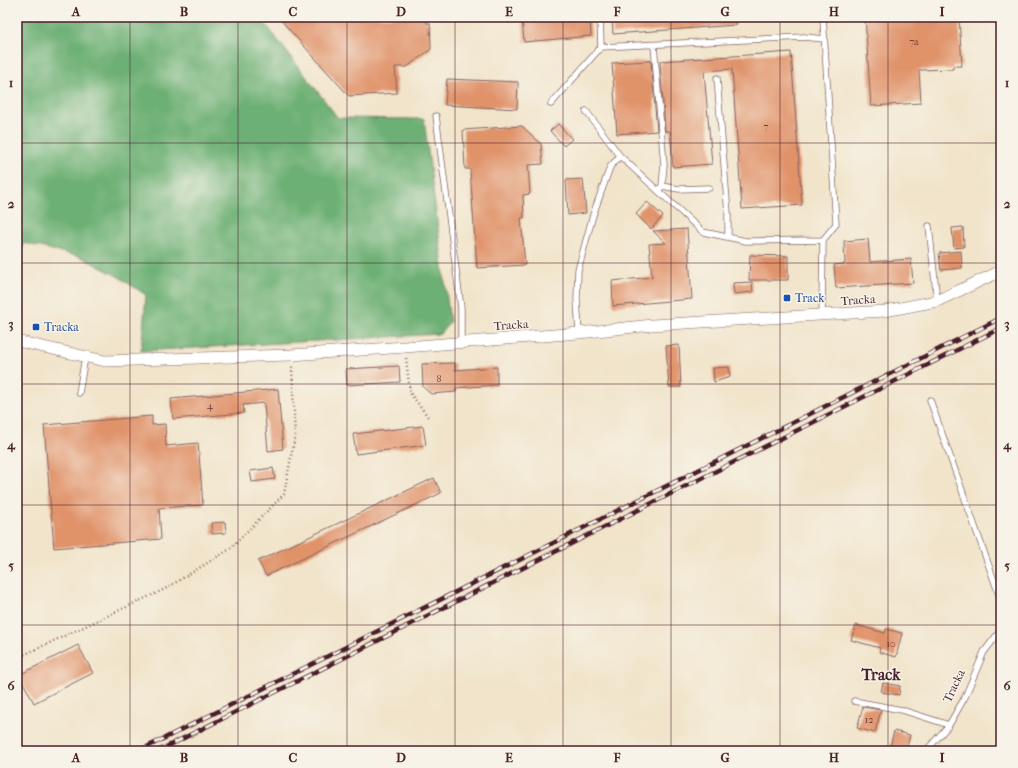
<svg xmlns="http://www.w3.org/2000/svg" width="1018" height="768" viewBox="0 0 1018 768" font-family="'IM FELL French Canon',serif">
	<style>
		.forest { fill: #6db074; stroke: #5c6850 }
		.building { fill: #e09269 }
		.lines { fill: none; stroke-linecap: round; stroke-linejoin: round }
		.lane-casing { stroke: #846463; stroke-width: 7 }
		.street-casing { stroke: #846463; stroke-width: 12 }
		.path { stroke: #846463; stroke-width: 2.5; stroke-dasharray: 1 3; stroke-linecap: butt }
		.lane { stroke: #fff; stroke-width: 5.5 }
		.street { stroke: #fff; stroke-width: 11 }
		.rail-casing { stroke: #4a1f2b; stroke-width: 4.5 }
		.rail { stroke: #f7f3e8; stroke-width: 3; stroke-dasharray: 9; stroke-linecap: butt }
		.grid { fill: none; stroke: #4a1f2b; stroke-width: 1; stroke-opacity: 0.55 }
		.transit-dot { fill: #1a4fb4; stroke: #f7f3e8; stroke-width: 1.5 }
		.labels { text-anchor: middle; stroke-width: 3; stroke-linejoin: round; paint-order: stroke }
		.number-label { font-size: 10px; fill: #703c3a }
		.transit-label { font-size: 12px; fill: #164399; stroke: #f7f3e8; text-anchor: start }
		.street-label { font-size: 12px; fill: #4a1f2b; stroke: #f7f3e8 }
		.district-label { font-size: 16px; font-weight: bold; fill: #4a1f2b; stroke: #f7f3e8 }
		.neatline { fill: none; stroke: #4a1f2b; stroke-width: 1.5 }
		.grid-label { font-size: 13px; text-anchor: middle; font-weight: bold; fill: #4a1f2b }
	</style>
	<rect width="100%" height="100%" fill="#f7f3e8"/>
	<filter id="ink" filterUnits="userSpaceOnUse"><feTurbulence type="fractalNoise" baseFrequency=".025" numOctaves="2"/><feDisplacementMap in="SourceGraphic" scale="8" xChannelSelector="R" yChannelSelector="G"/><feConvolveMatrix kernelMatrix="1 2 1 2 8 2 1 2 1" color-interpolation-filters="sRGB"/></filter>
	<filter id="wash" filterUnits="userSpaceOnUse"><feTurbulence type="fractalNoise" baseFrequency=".012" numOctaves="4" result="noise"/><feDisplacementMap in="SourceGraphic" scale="16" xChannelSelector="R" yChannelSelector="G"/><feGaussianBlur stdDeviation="0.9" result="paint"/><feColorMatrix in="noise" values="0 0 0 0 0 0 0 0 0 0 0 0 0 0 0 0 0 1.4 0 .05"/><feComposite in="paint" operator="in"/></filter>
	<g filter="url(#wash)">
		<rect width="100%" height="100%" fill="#f1e4ca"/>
		<!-- forest -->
		<path class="forest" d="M17,17H260L338,118L424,119L450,322L440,334L141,351L146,295L119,277L81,257L24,243L17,263Z"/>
		<g id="blocks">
			<!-- building -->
			<path class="building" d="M278,17H426L427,23H430L431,49L407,67H395L397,93L349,96Z
				M522,17H590L591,36L524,42Z
				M612,17H736V25L613,34Z
				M865,17H959L962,66H953V69L919,70L921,103L871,106Z
				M791,52L802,205L742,209L732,69L704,71L712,164L673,167L670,131H665L660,61Z
				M649,61H651L657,131L617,134L612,63Z
				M447,79L518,82L517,109L445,105Z
				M558,124L572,139L564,146L550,131Z
				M522,126L541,144L543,164L528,165L530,194L523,195L524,218H521L525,265L477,268L470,169H465L463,130Z
				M583,179L586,213L568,215L566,180Z
				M647,202L663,216L651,229L636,214Z
				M963,227L964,247L954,248L952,228Z
				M687,229L692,299L613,306L612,281L652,277L649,244L666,243L653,231Z
				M868,239L870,262L911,259L913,283L836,288L834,265L845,264L844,241Z
				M961,251L962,268L941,270L939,253Z
				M750,255L788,256V280H749Z
				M752,282L753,292L734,294L733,283Z
				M679,345L681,387H669L666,346Z
				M455,363V370L497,367V385L456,388V392L431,394L423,387L422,364Z
				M399,366L400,382L347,385L346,369Z
				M729,367L730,377L714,382L713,368Z
				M278,389L283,449L268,451L264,403L243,405L244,413L173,419L171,399Z
				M152,416V425L165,424L166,446L198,443L203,505L159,508L161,539L54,548L44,425Z
				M423,426L426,445L356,454L353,434Z
				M273,468L275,479L252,482L250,471Z
				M434,478L441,493L266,576L258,561Z
				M225,522L226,533L212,534L211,523Z
				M856,625L885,633L886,629L902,633L896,657L879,652L880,648L851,640Z
				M78,645L93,673L34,703L19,675Z
				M883,683L900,686L899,695L881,692Z
				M863,707L881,710L875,733L857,728Z
				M894,731L910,735L906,751H889Z"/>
		</g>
	</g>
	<g filter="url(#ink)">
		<use href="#blocks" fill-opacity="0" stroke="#846463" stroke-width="1"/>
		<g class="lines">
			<defs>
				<path id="lane" d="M654,45L664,165L662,186L658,191
					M601,47L804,37L824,39
					M717,78L728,214V236
					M551,104L601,47L600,17
					M586,111L620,156L703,232L746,241L823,240L836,224L823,17
					M436,116L461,308V341
					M662,186L679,189L709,188
					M929,226L937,301
					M822,316L823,240
					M579,333L577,299L578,270L593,215L610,167L620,156
					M79,393L85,357
					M930,400L1001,600
					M854,701L902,710L949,725
					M926,751L949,725L965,697L984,652L1001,630"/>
				<path id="street" d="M17,341L105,361L291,355L405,347L579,333L652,325L885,311L937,301L1001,271"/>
			</defs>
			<!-- lane casing -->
			<use href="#lane" class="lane-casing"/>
			<!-- street casing -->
			<use href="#street" class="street-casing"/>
			<!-- path -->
			<path class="path" d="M406,358L410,393L428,417
				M17,658L165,589L230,549L284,494L295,436L292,366"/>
			<!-- lane -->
			<use href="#lane" class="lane"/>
			<!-- street -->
			<use href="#street" class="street"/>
			<defs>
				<path id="rail" d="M139,751L1001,318
					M158,751L1001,328"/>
			</defs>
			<!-- rail casing -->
			<use href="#rail" class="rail-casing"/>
			<!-- rail -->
			<use href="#rail" class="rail"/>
		</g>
	</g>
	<!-- grid -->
	<path class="grid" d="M130,17V751M238,17V751M347,17V751M455,17V751M563,17V751M671,17V751M780,17V751M888,17V751M17,143H1001M17,263H1001M17,384H1001M17,505H1001M17,625H1001"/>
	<!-- markers -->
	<g class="transit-dot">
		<rect x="783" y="294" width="8" height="8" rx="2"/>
		<rect x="32" y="323" width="8" height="8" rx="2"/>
	</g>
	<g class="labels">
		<!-- number labels -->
		<g class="number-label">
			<text x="914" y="45">7a</text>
			<text x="766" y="130">7</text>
			<text x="439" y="382">8</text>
			<text x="210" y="409">4</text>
			<text x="891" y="647">10</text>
			<text x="869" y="723">12</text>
		</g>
		<!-- transit labels -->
		<g class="transit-label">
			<text x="795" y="302">Track</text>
			<text x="44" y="331">Tracka</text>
		</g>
		<!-- street labels -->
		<g class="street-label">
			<text transform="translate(858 300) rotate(-4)" y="4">Tracka</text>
			<text transform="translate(511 325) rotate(-4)" y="4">Tracka</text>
			<text transform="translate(954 686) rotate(-64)" y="4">Tracka</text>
		</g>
		<!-- district labels -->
		<g class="district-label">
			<text x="881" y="680">Track</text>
		</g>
	</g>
	<!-- margin -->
	<rect width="1018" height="768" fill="none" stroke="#f7f3e8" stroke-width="44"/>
	<rect x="22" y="22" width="974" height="724" class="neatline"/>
	<g class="grid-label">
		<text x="76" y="16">A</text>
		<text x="184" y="16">B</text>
		<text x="293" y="16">C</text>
		<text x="401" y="16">D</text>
		<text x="509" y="16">E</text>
		<text x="617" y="16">F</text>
		<text x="725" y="16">G</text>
		<text x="834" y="16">H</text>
		<text x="942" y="16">I</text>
		<text x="11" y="87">1</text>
		<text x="1007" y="87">1</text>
		<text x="11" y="208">2</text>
		<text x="1007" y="208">2</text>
		<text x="11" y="328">3</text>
		<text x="1007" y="328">3</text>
		<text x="11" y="449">4</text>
		<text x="1007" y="449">4</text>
		<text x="11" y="570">5</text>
		<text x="1007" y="570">5</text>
		<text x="11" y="690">6</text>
		<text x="1007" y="690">6</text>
		<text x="76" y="762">A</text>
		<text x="184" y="762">B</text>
		<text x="293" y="762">C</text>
		<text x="401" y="762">D</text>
		<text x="509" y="762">E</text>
		<text x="617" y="762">F</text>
		<text x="725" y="762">G</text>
		<text x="834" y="762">H</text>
		<text x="942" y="762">I</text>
	</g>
</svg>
